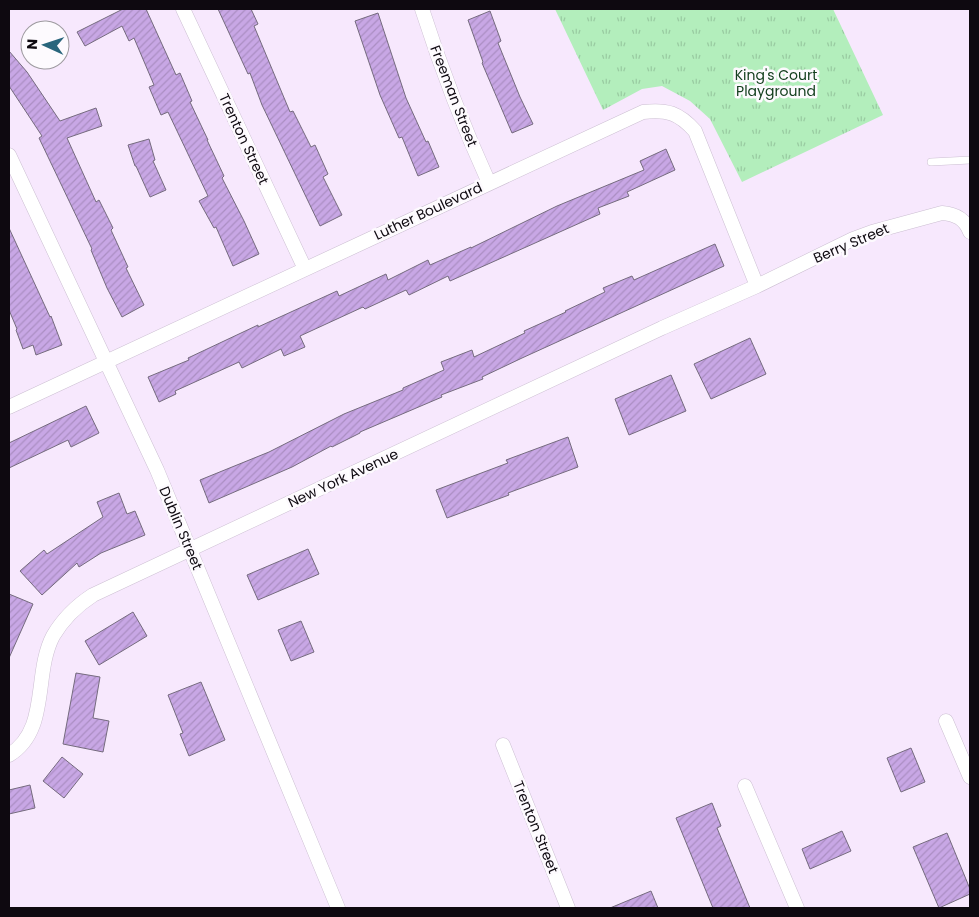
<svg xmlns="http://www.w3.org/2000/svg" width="979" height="917" viewBox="0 0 979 917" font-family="Poppins,sans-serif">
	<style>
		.grass { fill: url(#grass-tufts) }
		.building { fill: url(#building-hatch); stroke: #756b7e }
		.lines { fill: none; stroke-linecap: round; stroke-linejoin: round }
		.service-casing { stroke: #ccbfd2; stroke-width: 8 }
		.minor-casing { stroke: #ccbfd2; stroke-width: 15 }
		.service { stroke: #fff; stroke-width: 7 }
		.minor { stroke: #fff; stroke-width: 14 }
		.labels { text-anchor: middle; stroke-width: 5; stroke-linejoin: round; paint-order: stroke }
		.park-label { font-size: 14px; fill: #15401f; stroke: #fdfafe }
		.street-label { font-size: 14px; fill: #0e0910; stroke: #fdfafe }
	</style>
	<defs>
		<pattern id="grass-tufts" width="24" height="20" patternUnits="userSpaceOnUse" patternTransform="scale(1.25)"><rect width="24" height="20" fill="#b3eebc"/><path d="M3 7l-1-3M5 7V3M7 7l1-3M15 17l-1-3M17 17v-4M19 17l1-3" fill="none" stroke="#99cba1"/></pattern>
		<pattern id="building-hatch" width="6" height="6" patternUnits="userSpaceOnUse" patternTransform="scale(1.25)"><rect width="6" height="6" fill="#c8a7e5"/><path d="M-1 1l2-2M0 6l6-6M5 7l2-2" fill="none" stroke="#ab8ec3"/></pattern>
	</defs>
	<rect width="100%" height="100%" fill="#f7e8fd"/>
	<!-- grass -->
	<path class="grass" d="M555,9H833L883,115L742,182L710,119L690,101L662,86L642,89L603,110Z"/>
	<!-- building -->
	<path class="building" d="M123,9H146L176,75L180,73L192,101L190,102L208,140H207L224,176L222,178L244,221L259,254L233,266L216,227L214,228L199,201L208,196L168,112L161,115L149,87L154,85L134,38L129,41L122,26L85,46L77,32Z
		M218,9H251L258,24L254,26L290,112L293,111L311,147L315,145L328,174L323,177L342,215L320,226L262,105L250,73L248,74Z
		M490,11L501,41L498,43L520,97L533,124L512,133L482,63L483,62L468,20Z
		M378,13L406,98L426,142L428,141L439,167L418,176L402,137L399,138L380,95L355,21Z
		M9,51L27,72L60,121L96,108L102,126L67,138L96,202L99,200L113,228L111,230L128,267L126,268L144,305L122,317L107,288L91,250L92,249L39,138L42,136L9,86Z
		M149,139L155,160L153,161L166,190L150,197L136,166H135L128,145Z
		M666,149L675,170L627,192L629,196L598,208L600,214L450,281L448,276L409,295L406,290L365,309L363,307L300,336L305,347L284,356L281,349L242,368L239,362L175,391L176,394L159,402L148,377L189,360L188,358L258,325V327L337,291L339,296L386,274L388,280L428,260L430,265L471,247V248L557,206L644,170L640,161Z
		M9,228L50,317L51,316L62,345L36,355L33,345L23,349L16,330L17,329L9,310Z
		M715,244L724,266L522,358L482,377L483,379L441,395L442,397L360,432V433L332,447L331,446L292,467L209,503L200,480L269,452L344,414L403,390V388L444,370L441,362L472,350L474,357L525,333L524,331L566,312L565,311L605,292L603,288L632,276L634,280Z
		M750,338L766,374L711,399L694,364Z
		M671,375L686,411L629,435L615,399Z
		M86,406L99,433L71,447L68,440L9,468V443Z
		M568,437L578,467L508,493L509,495L447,518L436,490L508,463L506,460Z
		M119,493L127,514L135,511L145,535L101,553L79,567L77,563L42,595L20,571L44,550L47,554L103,517L97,502Z
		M308,549L319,574L258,600L247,575Z
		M9,594L33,604L9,658Z
		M133,612L147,636L99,665L85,641Z
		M301,621L314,652L291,661L278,630Z
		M76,673L100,677L93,718L109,721L103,752L63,744Z
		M201,682L225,740L189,756L180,734L183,733L168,695Z
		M911,748L925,782L901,792L887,758Z
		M62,757L83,774L64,798L43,781Z
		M30,785L35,808L9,814V790Z
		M712,803L721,826L717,828L750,908H713L676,818Z
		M842,831L851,851L810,869L802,849Z
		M947,833L970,889V894L939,908L913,847Z
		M651,891L658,908H610Z"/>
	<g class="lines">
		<defs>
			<path id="service" d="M931,162L970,160"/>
			<path id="minor" d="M183,9L305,269
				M422,9C441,68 463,126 489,183
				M9,155L157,470L338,908
				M9,407L643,112C667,109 679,113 695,131L757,286
				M946,721L970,777
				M503,745L568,908
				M9,755C50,730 33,674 53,636C63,619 76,606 93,595L662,328L757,286L853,239L872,232L942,213C956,214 965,219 970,232
				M745,786L797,908"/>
		</defs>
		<!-- service casing -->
		<use href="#service" class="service-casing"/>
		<!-- minor casing -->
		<use href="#minor" class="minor-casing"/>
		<!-- service -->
		<use href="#service" class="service"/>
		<!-- minor -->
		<use href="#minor" class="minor"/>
	</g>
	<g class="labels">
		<!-- park labels -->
		<g class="park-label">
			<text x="776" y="80">King's Court<tspan x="776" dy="16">Playground</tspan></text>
		</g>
		<!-- street labels -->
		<g class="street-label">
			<text transform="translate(454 96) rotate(69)" y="5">Freeman Street</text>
			<text transform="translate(244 139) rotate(65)" y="5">Trenton Street</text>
			<text transform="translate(428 211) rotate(-25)" y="5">Luther Boulevard</text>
			<text transform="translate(851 243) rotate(-23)" y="5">Berry Street</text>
			<text transform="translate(343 478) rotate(-25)" y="5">New York Avenue</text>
			<text transform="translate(181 528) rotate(67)" y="5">Dublin Street</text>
			<text transform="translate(536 827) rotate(68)" y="5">Trenton Street</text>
		</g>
	</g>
	<!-- border -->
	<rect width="979" height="917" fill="none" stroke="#0e0910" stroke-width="20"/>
	<!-- north arrow -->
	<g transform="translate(45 45) rotate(273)"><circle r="24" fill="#fdfafe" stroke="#9d9a9f"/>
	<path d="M0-4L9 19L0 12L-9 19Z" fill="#29657c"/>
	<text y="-8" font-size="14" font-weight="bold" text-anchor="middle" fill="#0e0910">N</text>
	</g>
</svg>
